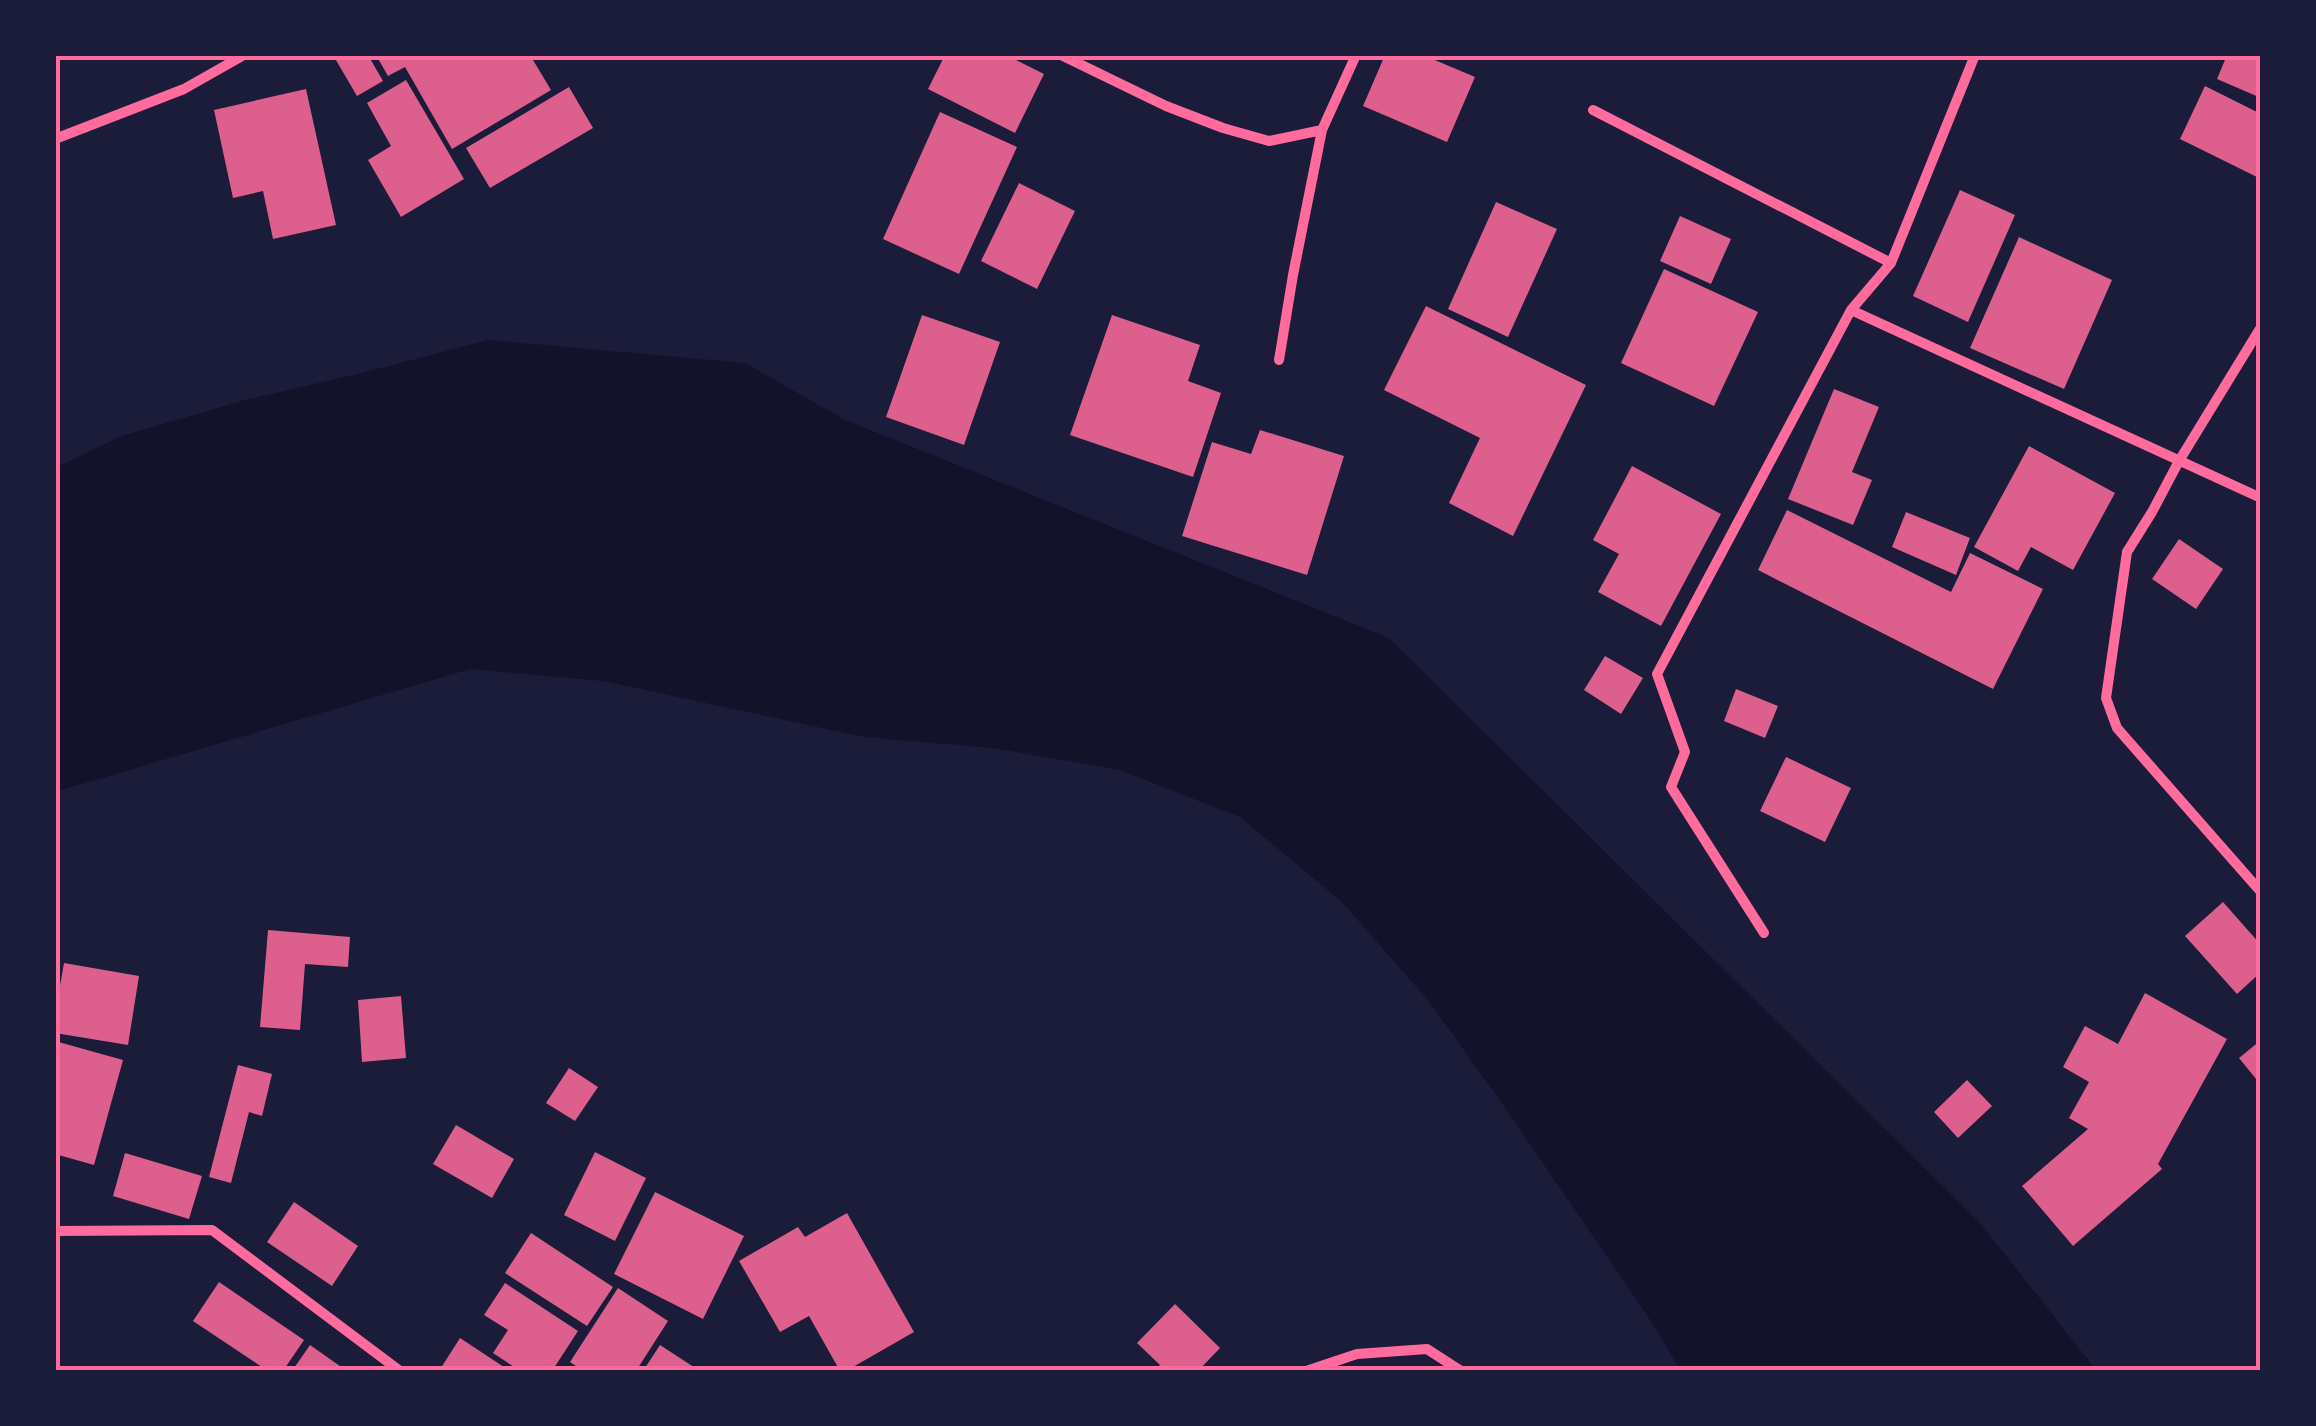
<svg xmlns="http://www.w3.org/2000/svg" width="2316" height="1426" viewBox="0 0 2316 1426" font-family="Rubik,sans-serif">
	<style>
		.water { fill: #12122b }
		.building { fill: #dd5f8e }
		.lines { fill: none; stroke-linecap: round; stroke-linejoin: round }
		.minor { stroke: #ff6b9d; stroke-width: 10 }
		.neatline { fill: none; stroke: #ff6b9d; stroke-width: 4 }
	</style>
	<rect width="100%" height="100%" fill="#1b1b3a"/>
	<!-- water -->
	<path class="water" d="M488,340L745,363L845,420L1389,638L1981,1224L2097,1371H1681L1647,1315L1499,1099L1427,999L1342,902L1240,817L1120,770L993,748L864,737L604,681L470,669L55,792V468L122,436L245,400L366,372Z"/>
	<!-- building -->
	<path class="building" d="M333,55H368L383,81L357,96Z
		M376,55H530L551,90L452,149L405,67L388,76Z
		M945,55H1006L1044,74L1015,133L928,89Z
		M1385,55H1423L1475,77L1447,142L1363,106Z
		M2227,55H2261V98L2217,79Z
		M406,80L464,179L401,217L368,160L391,146L367,103Z
		M2205,86L2261,114V179L2180,139Z
		M569,87L593,128L490,188L466,148Z
		M306,89L336,225L273,239L263,191L233,198L214,110Z
		M940,112L1017,147L959,274L883,239Z
		M1019,183L1075,211L1037,289L981,261Z
		M1960,190L2015,215L1968,322L1913,296Z
		M1496,202L1557,229L1508,337L1448,309Z
		M1680,216L1731,239L1711,284L1660,261Z
		M2019,237L2112,280L2064,389L1970,348Z
		M1664,269L1758,312L1714,406L1621,363Z
		M1426,306L1586,385L1513,536L1449,503L1480,438L1384,390Z
		M922,315L1000,342L964,445L886,417Z
		M1112,315L1200,345L1188,381L1221,393L1193,477L1070,435Z
		M1834,389L1879,407L1852,472L1872,480L1853,525L1788,499Z
		M1260,430L1344,456L1307,575L1182,536L1212,442L1251,454Z
		M2029,446L2115,493L2073,570L2031,547L2018,571L1974,547Z
		M1632,466L1721,514L1661,626L1598,592L1619,554L1593,540Z
		M1787,510L1951,592L1970,553L2043,589L1993,689L1758,570Z
		M1906,512L1970,538L1956,575L1892,547Z
		M2179,539L2223,569L2196,609L2152,579Z
		M1605,656L1643,678L1621,714L1584,690Z
		M1736,689L1778,706L1765,738L1724,721Z
		M1786,757L1851,788L1825,842L1760,811Z
		M2223,902L2261,945V972L2237,994L2185,936Z
		M268,930L350,937L348,967L305,964L300,1030L260,1027Z
		M64,963L139,976L128,1045L55,1033V1014Z
		M2145,993L2227,1039L2158,1164L2162,1169L2073,1246L2022,1186L2088,1129L2069,1118L2089,1082L2063,1067L2085,1026L2118,1044Z
		M401,996L406,1058L362,1062L358,1000Z
		M2261,1040V1085L2239,1058Z
		M55,1041L123,1060L94,1165L55,1154Z
		M238,1065L272,1074L262,1116L249,1112L231,1183L209,1177Z
		M569,1068L598,1087L575,1121L546,1103Z
		M1967,1080L1992,1106L1958,1138L1934,1112Z
		M456,1125L514,1159L492,1198L433,1164Z
		M595,1152L646,1178L615,1241L564,1215Z
		M125,1153L202,1176L189,1219L113,1196Z
		M655,1192L744,1236L703,1319L614,1274Z
		M294,1202L358,1246L332,1286L267,1242Z
		M847,1213L914,1332L846,1371H840L809,1316L780,1332L739,1261L798,1227L805,1237Z
		M531,1233L613,1287L587,1326L505,1273Z
		M219,1282L304,1340L283,1371H268L193,1321Z
		M505,1283L578,1331L552,1371H520L493,1353L508,1330L484,1315Z
		M618,1288L668,1321L636,1371H583L570,1362Z
		M1175,1304L1220,1348L1198,1371H1154L1160,1365L1137,1343Z
		M460,1338L510,1371H439Z
		M310,1345L347,1371H292Z
		M660,1345L700,1371H643Z"/>
	<g class="lines">
		<!-- minor -->
		<path class="minor" d="M1061,55L1166,106L1223,128L1269,141L1322,130
			M1593,110L1891,263
			M55,139L184,89L244,55
			M1851,310L2261,498
			M2261,327L2179,461L2152,512L2127,552L2106,698L2117,728L2261,892
			M1279,360L1293,275L1322,130L1356,55
			M1764,933L1671,787L1685,752L1657,674L1851,310L1891,263L1975,55
			M55,1231L212,1230L400,1371
			M1306,1371L1357,1354L1427,1349L1461,1371"/>
	</g>
	<!-- border -->
	<rect width="2316" height="1426" fill="none" stroke="#1b1b3a" stroke-width="115"/>
	<rect x="58" y="58" width="2200" height="1310" class="neatline"/>
</svg>
